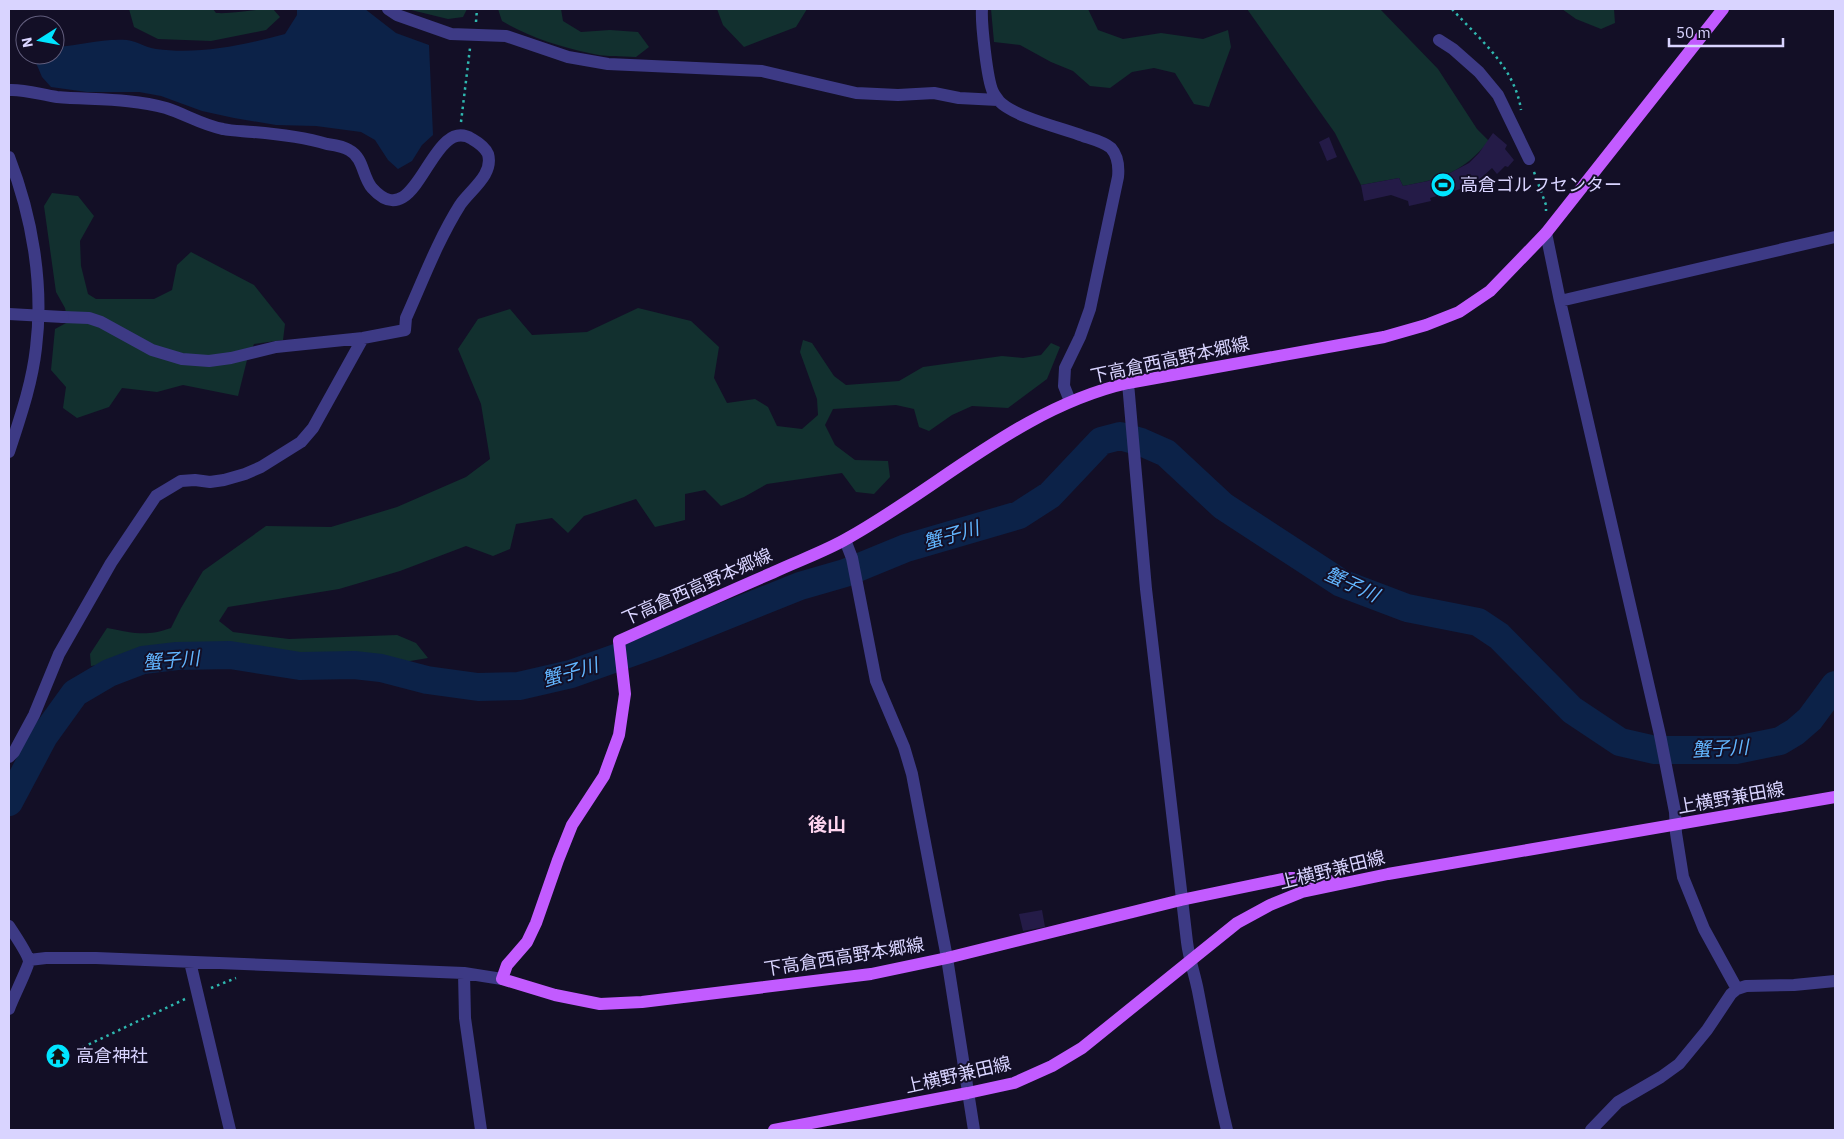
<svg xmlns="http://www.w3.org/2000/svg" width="1844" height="1139" viewBox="0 0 1844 1139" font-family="'IBM Plex Sans','Noto Sans JP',sans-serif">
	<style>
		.green { fill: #12302f }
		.water { fill: #0c2248 }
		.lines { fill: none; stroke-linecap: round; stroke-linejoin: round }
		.river { stroke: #0c2248; stroke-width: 28 }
		.building { fill: #241b47 }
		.path { stroke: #2fb8b0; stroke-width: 2.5; stroke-dasharray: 2.5 4; stroke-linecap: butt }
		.minor { stroke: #3d3a85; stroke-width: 12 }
		.major { stroke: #c25bff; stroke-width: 12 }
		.minor-bridge { stroke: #3d3a85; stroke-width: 12 }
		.labels { text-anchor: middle; stroke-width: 4; stroke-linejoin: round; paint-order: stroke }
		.poi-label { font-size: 18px; fill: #d9d4ff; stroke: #130f26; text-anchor: start }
		.street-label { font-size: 18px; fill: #d9d4ff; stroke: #130f26 }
		.water-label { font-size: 19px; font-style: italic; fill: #62b6ff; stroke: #130f26 }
		.neighbourhood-label { font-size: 19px; font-weight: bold; fill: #ffd6f0; stroke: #130f26 }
	</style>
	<rect width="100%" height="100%" fill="#130f26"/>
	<!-- green -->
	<path class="green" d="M129,9H213L216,13C235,14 253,9 273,9L280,17L266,30L211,41L158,39L134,27Z
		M407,9H467L463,17L448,19Z
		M498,9H561L563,21L581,32L610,30L638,32L649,47L636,57C621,56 604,57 589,53C560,47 527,36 502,21Z
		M717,9H807L796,27L744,47L723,25Z
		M991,9H1088L1098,30L1123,39L1161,33L1203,39L1228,30L1231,47L1209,107L1194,104L1175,73L1154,68L1132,72L1110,88L1090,86L1073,71L1051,62L1020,45L994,42Z
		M1247,9H1380L1438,69L1477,129L1489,141C1463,172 1442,179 1403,186L1399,178L1361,185L1335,133Z
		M1562,9H1614L1615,23L1601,29L1576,19Z
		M52,193L78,196L94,216L80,241L81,266L88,294L96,299H154L172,290L177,265L191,252L254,285L285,324L283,340L254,344L247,360L238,396L183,385L157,392L122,388L109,407L77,418L63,408L66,387L51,370L55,329L68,322L65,308L56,292L44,206Z
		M638,308L691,321L719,347L714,378L727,403L755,399L768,407L777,426L802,429L818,415L817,399L800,352L803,340L812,343L834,376L846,385L899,381L923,367L1002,356L1023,358L1041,355L1051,343L1060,347L1047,379L1008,408L972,406L952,415L929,431L919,427L914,409L896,405L833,409L825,425L835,445L855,460L888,461L890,477L874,494L856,492L842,473L767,484L744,497L721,506L705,490L685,494V520L655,527L636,499L584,516L568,533L552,518L516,524L510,549L493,556L466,546L400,571L339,589L228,607L219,621L233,632L289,639L397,635L416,643L428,658L398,663L329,658L211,642L152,650L110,663L91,666L90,654L107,628C134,633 145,637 171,628L181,608L203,571L266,526L331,527L397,507L466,477L490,459L481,404L458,349L478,319L510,309L532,335L587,332Z"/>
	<!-- water -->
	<path class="water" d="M297,9H365L396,33L429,45L433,135L422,145L412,161L398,169L388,160L375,140L361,132L316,126L276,125L234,118L202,111L161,96L139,92H87L51,87L42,77L34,58L37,55H55V47C79,46 103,38 127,40C137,41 146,48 156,49C199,55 244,45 285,34L297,15Z"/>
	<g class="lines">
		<!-- river -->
		<path class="river" d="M9,802L44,736L75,693L109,673L143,660L177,656L230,655L300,666L354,665L381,668L427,680L478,687L519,686L571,674L658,643L800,586L845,573L906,548L1019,515L1050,495L1101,441L1120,436L1141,442L1166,453L1223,506L1341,583L1407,608L1478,622L1499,636L1572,710L1620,742L1655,750H1736L1780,741L1795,732L1810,719L1835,685"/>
	</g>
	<!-- building -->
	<path class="building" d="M1493,133L1507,145L1505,149L1514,160L1508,167L1505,166L1497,174L1492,168L1480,179L1464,188L1430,198L1431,201L1409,206L1408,201L1391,195L1364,201L1361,185L1399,178L1403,186L1428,181L1450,173L1469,163L1479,153Z
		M1329,137L1337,157L1327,161L1319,142Z
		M1042,910L1045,927L1023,931L1019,914Z"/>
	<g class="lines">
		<!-- path -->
		<path class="path" d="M1452,9C1479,39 1515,67 1521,110
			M476,22L477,9
			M461,122L470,48
			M1534,172L1546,205V211
			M211,988L236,978
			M77,1050L185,999"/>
		<!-- minor -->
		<path class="minor" d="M388,9L397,15L451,34L506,36L568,57L608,64L762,71L856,93L898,95L934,93L959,98L998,100
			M982,9C981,22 987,80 993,92C994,95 997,98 999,101C1014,117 1062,128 1083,136C1092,139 1104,142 1111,148C1118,156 1119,167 1118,177L1090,309L1080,337L1065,368L1064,386L1070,401
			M1439,40L1453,49L1479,72L1498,95L1529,159
			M9,90C24,89 42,95 57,97C93,100 131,98 166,108C185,114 202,125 223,129C232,131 243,131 253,132C277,134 303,137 327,144C334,145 343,146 349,150C364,158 362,176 372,188C418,239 430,113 472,139C479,143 485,147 488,154C494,175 470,190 460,205C438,240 423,280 406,318L405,330L363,338L276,347L231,358L209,361L182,359L152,350L101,322L89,318L63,317
			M9,157C32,216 44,284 36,348C32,384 20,418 9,452
			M1546,233L1560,301L1660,735L1675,812L1676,833L1683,877L1704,929L1737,989
			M1560,301L1835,237
			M1128,383L1146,589L1187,942C1189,959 1195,975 1198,991C1207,1038 1216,1084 1227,1130
			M845,540L852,558L876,681L904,747L912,774L947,958L974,1130
			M9,757L14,752L34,715L59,654L111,563L156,496L181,481L195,480L210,482L224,480L245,474L261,467L301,442L313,428L363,338
			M9,926C13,932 28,955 29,961C29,966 12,1000 9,1009
			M29,960L46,958H96L464,973L502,979
			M190,962L230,1130
			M464,973L465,1018L481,1130
			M1591,1130L1618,1102L1661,1077L1679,1064L1707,1030L1731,994L1737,989L1746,986L1794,985L1835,981"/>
		<!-- major -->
		<path class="major" d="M1338,883L1317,878H1287L1181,900L947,958L871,974L642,1002L600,1004L555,995L502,979L507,965L527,942L536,923L558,860L572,825L604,776L619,735L625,694L619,641C670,618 721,595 772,573C797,561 824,552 848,538C941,486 1022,407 1128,383L1384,337L1426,325L1459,312L1490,291L1546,233L1723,9
			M774,1130L968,1093L1014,1083L1052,1066L1082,1048L1237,923L1270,905L1302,892L1388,874L1835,797"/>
		<!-- minor-bridge -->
		<path class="minor-bridge" d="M9,314L63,317"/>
	</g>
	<!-- icons -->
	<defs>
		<symbol id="stadium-disc" viewBox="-11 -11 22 22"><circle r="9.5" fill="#00e5ff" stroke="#130f26"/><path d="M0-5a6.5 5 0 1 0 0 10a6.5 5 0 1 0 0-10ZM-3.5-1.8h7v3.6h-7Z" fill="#111"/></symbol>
		<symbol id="temple-disc" viewBox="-11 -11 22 22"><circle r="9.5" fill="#00e5ff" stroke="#130f26"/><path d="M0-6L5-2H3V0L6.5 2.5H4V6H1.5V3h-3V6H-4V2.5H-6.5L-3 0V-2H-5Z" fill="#111"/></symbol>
	</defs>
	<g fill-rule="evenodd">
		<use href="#stadium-disc" x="1429" y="171" width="28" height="28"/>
		<use href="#temple-disc" x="44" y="1042" width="28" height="28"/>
	</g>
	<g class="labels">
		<!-- poi labels -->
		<g class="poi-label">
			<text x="1460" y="191">高倉ゴルフセンター</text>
			<text x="76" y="1062">高倉神社</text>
		</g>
		<!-- street labels -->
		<g class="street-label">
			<text transform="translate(1170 360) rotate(-12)" y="6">下高倉西高野本郷線</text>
			<text transform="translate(697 587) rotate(-24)" y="6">下高倉西高野本郷線</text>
			<text transform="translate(1731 798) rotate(-10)" y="6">上横野兼田線</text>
			<text transform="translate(1332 870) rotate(-14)" y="6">上横野兼田線</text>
			<text transform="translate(844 957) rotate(-9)" y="6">下高倉西高野本郷線</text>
			<text transform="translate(958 1075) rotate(-13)" y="6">上横野兼田線</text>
		</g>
		<!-- water labels -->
		<g class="water-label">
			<text transform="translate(951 535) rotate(-16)" y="7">蟹子川</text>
			<text transform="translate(1352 584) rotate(25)" y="7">蟹子川</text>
			<text transform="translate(171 660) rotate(-5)" y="7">蟹子川</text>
			<text transform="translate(570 672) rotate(-16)" y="7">蟹子川</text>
			<text transform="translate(1720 748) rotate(-3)" y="7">蟹子川</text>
		</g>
		<!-- neighbourhood labels -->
		<g class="neighbourhood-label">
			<text x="827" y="831">後山</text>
		</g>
	</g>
	<!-- border -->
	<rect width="1844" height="1139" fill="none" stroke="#d9d4ff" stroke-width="20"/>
	<!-- north arrow -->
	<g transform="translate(40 40) rotate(259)"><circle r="24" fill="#130f26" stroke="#625e7d"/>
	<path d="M0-4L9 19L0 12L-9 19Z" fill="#00e5ff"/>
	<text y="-8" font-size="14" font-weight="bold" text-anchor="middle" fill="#d9d4ff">N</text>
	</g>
	<!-- scale -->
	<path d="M1669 38v8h114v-8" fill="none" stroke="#d9d4ff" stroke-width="2.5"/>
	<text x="1676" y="38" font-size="15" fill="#d9d4ff" stroke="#130f26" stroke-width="4" paint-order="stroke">50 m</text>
</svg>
